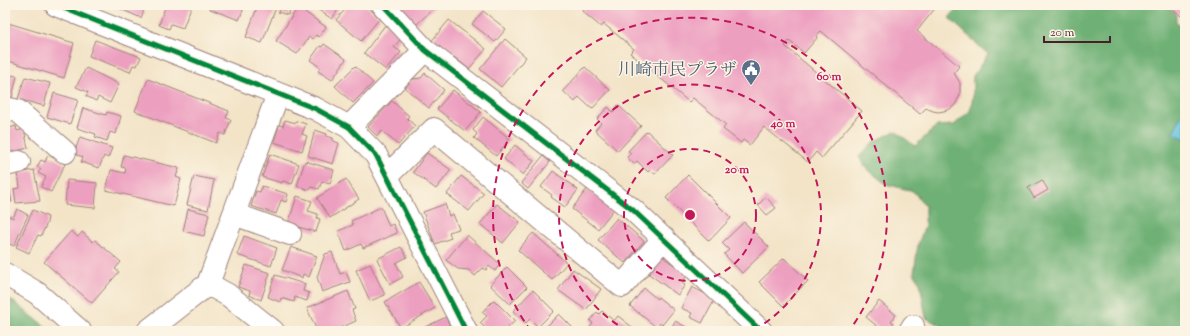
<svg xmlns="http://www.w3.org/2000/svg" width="1190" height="336" viewBox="0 0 1190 336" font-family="'Sorts Mill Goudy','Noto Serif JP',serif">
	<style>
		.forest { fill: #6eb074; stroke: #5c6850 }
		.water { fill: #63c5e1; stroke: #567286 }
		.building { fill: #ed9fc0 }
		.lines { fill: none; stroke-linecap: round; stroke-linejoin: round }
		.minor-casing { stroke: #9e827a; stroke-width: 24 }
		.minor { stroke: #fff; stroke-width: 22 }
		.cycleway-casing { stroke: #fcf5e5; stroke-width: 8 }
		.cycleway { stroke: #00873e; stroke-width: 5 }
		.ring { fill: none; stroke: #c2185b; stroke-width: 2; stroke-dasharray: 7 5 }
		.labels { text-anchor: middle; stroke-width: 3; stroke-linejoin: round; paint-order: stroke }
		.service-label { font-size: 17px; fill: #4e5e75; stroke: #fcf5e5; text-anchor: end }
		.centre { fill: #c2185b; stroke: #fcf5e5; stroke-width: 2 }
		.ring-label { font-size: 12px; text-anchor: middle; font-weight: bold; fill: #c2185b; stroke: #fcf5e5; stroke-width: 3; stroke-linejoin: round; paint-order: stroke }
	</style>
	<rect width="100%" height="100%" fill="#fcf5e5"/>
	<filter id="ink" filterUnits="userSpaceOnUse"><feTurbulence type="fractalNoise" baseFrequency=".025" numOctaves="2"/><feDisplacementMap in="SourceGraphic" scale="8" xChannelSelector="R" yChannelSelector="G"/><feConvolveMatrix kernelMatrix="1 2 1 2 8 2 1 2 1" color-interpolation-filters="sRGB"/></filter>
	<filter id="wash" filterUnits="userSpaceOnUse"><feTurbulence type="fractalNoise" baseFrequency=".012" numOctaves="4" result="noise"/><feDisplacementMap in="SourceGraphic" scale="16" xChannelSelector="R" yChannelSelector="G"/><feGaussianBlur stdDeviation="0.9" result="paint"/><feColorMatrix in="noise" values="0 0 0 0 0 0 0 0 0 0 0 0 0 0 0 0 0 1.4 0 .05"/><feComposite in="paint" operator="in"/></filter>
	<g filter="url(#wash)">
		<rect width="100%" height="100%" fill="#f3e4c8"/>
		<!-- forest -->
		<path class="forest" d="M960,5H1163L1176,13V22L1185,28V331H952L926,318L920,283L914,273L918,244L925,226V206L913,191L886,184L866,168L859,157L872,143L895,131L915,146L937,126L954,125L970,111L973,97V76L988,54L949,18Z
			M5,295L51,331H5Z"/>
		<!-- water -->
		<path class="water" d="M1185,108V139L1173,133Z"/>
		<g id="blocks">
			<!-- building -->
			<path class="building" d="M112,5H146L141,18Z
				M170,5H187L191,7L183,28L171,24L169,29L159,25L165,7L169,8Z
				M211,5H245L239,20L210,9Z
				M258,5H277L262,43L246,37Z
				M281,5L292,6L288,15L278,12Z
				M311,5H341L332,19Z
				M349,5H365L380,18L361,41L336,20Z
				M398,5H435L436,6L416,25L397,6Z
				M581,5H935L937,6L917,31L959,66L954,73L960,83V95L955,105L950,109L944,111L938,112L933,111L926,108L920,114L821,31L816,36L817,38L804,53L789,41L785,46L862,111L822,158L816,152L808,162L764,127L750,145L743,140L741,143L723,129L726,125L693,98L689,102L630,53L634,49L604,24L601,27L582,11L584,8Z
				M1167,5H1185V19Z
				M298,7L326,27L319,37L316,35L313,39L309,37L297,54L276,41Z
				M483,11L506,29L495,42L472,24Z
				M449,20L486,49L469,69L454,57L451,60L430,43Z
				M5,22L74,43L64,78L5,60Z
				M386,24L403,36L394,47L401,52L386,70L364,53Z
				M505,39L526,57L501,87L480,69Z
				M95,40L141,57L137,66L133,65L130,72L89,56Z
				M324,44L346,59L332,80L318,71L321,68L310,60L320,46L322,47Z
				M355,66L373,83L353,103L335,86Z
				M585,67L610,90L592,109L579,97L575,102L563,91Z
				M86,68L119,84L110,103L98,97L96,101L86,96L88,92L76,87Z
				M425,73L444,90L429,108L405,88L413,79L421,78Z
				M5,74L17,76L11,102L5,100Z
				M25,77L50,83L44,106L18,99Z
				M148,79L229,111L226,118L231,120L225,135L220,133L216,143L135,111Z
				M453,90L481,112L465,131L437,109Z
				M54,93L78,100L70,124L47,117Z
				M392,101L409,116L407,118L415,126L398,145L382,131L377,136L368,127Z
				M618,105L641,126L618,151L595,130L601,123L597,119L608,107L613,112Z
				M83,108L106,115L107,112L121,116L116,134L110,132L107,141L95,137L96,134L77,128Z
				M483,117L510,139L496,156L474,138L477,134L473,130Z
				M7,118L9,128L16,126L17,131L24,129L28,148L8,153L5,140V119Z
				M285,120L296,123L297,121L306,124L302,134L307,136L302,151L274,142L279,125L283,126Z
				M315,130L327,134L326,136L333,138V141L339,143L333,164L308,156Z
				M647,131L673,155L655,174L650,170L648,172L637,161L634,164L627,157L631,153L628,151Z
				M80,137L112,148L108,158L104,156L99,168L81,162L83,157L74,154Z
				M515,145L534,161L523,175L504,159Z
				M427,153L451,170L436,189L413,172Z
				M270,154L299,164L292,184L283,181L282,183L262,177Z
				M48,155L65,164L51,192L41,187L46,177L38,173L41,169L37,167L41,160L45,162Z
				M124,155L179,168L176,177L181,179L174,206L106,190L111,170L125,173L126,168L121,167Z
				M543,156L550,162L528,189L521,183Z
				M305,161L334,170L330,184L322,181L319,189L311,187L310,190L297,186Z
				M34,170L40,201L16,203L14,189L20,188L18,173Z
				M553,171L578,190L565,207L551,197L552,195L541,187Z
				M688,175L731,218L709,241L666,198Z
				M194,176L214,180L208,210L187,205Z
				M461,176L484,193L469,211L447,194Z
				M346,179L359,199L330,218L317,198Z
				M67,180L97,183L95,208L65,205Z
				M1042,180L1048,190L1034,198L1028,188Z
				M5,186H9L12,202L6,203L7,208H5Z
				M262,186L288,194L286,202L281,200L276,214L251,206L256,191L260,192Z
				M587,189L614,209L598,229L572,209Z
				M297,196L312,201L308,211L318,214L317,218L320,219L316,232L288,224Z
				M766,197L776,208L767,215L758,205Z
				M445,204L449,216L453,214L459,229L449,232L451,238L435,244L423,212Z
				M497,204L520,222L503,243L480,224Z
				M381,207L389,226L393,224L397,233L363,248L361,244L346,251L338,231L353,225L351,221Z
				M17,209L28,215L14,246L5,242V224L9,216L13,218Z
				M188,209L209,214L204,236L183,231Z
				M33,210L48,217L47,223L41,236L38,235L29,253L16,247Z
				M617,218L644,241L625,263L598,240Z
				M744,222L769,247L742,273L724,254L729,250L722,243Z
				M71,231L78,237L82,232L93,242L95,240L121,262L115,269L119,272L92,303L44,262Z
				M533,233L567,263L552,280L518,250Z
				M467,235L500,264L495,271L489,266L486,270L483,268L475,276L469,270L458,269L446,260Z
				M244,236L277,248L271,266L237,255Z
				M291,247L317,256L309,277L303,274L302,278L282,270Z
				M401,247L407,257L396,263L403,277L390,284L377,259Z
				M332,252L340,274L346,272L350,282L322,292L317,277L325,254Z
				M662,256L687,275L682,283L685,285L678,295L649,274Z
				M784,258L808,281L783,306L759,282Z
				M370,264L385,295L370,301L356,270Z
				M246,265L270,273L261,300L249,295L250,291L238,287Z
				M507,267L527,287L510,304L490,285Z
				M573,269L601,289L586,310L558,290Z
				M275,275L305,284L303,291L309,293L307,301L295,297L294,302L281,298L280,302L268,297Z
				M419,282L435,308L401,328L385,302Z
				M692,287L715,299L702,323L690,317L692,313L681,308Z
				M644,288L657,299L658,297L674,310L662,325L660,323L656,327L630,306Z
				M533,290L554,311L538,327L530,319L526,323L513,311Z
				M348,291L355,309L352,310L356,321L333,331H317L307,308Z
				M494,300L515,321L504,331H486L487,330L480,323L487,316L482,312Z
				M879,301L896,315L891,321L894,323L887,331H883L866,317Z
				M602,311L614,321L618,316L637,331H587L593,323L590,321L597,312L599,314Z
				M559,314L576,331H542Z
				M446,317L452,331H417Z
				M675,321L690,329L689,331H670Z"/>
		</g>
	</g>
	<g filter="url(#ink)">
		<use href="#blocks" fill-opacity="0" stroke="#9e827a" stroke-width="1"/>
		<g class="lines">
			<defs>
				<path id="minor" d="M56,5L316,109L349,127L376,155L466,331
					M383,5L425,50L633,210L761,331
					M5,108L18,111L65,152
					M349,127L425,50
					M5,165L19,162
					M387,176L434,129L622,286L664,238
					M234,214L290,234
					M5,274L37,293L80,331
					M208,284L228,295L273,331
					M148,331L208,284L278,94
					M910,331L913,326"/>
			</defs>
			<!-- minor casing -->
			<use href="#minor" class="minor-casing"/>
			<!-- minor -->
			<use href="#minor" class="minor"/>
			<defs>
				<path id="cycleway" d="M56,5L316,109L349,127L376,155L466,331
					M383,5L425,50L633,210L761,331"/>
			</defs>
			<!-- cycleway casing -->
			<use href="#cycleway" class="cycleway-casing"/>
			<!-- cycleway -->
			<use href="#cycleway" class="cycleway"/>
		</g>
	</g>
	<!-- distance rings -->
	<g class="ring">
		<circle cx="690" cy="215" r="66"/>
		<path d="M628 331A131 131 0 1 1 752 331"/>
		<path d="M531 331A197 197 0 1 1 849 331"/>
	</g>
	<!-- icons -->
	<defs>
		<symbol id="civic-pin" viewBox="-11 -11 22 30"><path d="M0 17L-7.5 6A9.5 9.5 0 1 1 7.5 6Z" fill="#5c6f8a" stroke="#fcf5e5"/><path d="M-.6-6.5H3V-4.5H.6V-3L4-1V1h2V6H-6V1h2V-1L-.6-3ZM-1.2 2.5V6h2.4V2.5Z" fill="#fff"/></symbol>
	</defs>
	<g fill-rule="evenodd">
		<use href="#civic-pin" x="740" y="58" width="22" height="30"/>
	</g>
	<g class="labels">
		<!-- service labels -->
		<g class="service-label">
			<text x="737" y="75">川崎市民プラザ</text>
		</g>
	</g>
	<circle cx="690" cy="215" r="6" class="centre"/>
	<g class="ring-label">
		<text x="829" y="80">60 m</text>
		<text x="783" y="127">40 m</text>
		<text x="737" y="173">20 m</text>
	</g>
	<!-- margin -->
	<rect width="1190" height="336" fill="none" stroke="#fcf5e5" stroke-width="20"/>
	<!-- scale -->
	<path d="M1044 36v6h66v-6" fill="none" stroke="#4a1f2b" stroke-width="2"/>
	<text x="1050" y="36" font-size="12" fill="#4a1f2b" stroke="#fcf5e5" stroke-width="3" paint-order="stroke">20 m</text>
</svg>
